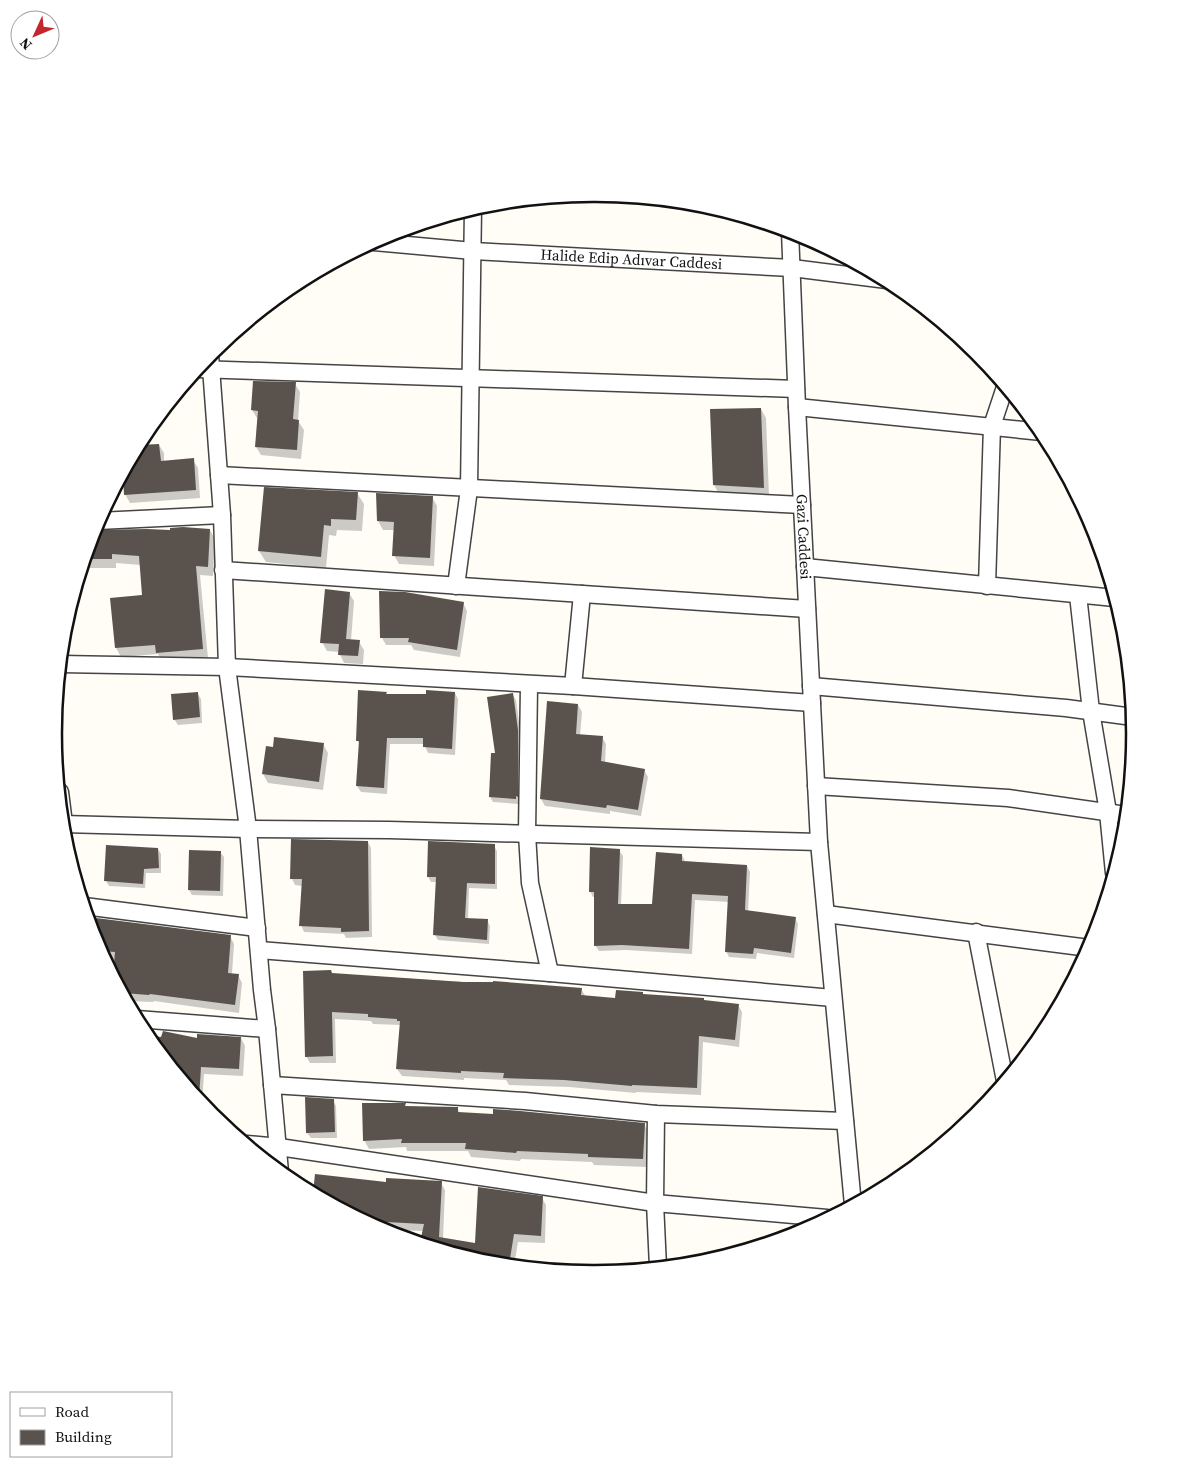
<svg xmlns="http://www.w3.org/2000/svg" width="1188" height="1467" viewBox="0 0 1188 1467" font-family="'Source Serif 4',serif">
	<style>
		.shadow { fill: #0003 }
		.building { fill: #5a524d }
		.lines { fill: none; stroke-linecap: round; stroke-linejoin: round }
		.minor-casing { stroke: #444; stroke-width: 19 }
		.minor { stroke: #fff; stroke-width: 16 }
		.labels { text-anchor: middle; stroke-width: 5; stroke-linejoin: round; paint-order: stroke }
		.street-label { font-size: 15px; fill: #111; stroke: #fff }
		.rim { fill: none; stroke: #111; stroke-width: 2.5 }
	</style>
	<rect width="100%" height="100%" fill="#fffdf5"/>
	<!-- shadow -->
	<path class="shadow" d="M295,384L300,392L298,421L304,430L301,459L261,455L256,447L257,418L252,410Z
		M761,409L766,418L769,496L719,494L714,485Z
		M159,445L164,453V462L193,460L198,468L200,498L130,503L125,494L124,473L138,446Z
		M357,493L364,504L362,531L337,530L336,536L329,535L326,568L266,562L259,551Z
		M432,497L437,506L434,566L399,564L394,555L395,530H383L378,521Z
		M147,530L171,532L210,530L215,539L213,576L200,575L208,658L162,662L158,654L121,657L116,648L111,599L144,596L141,565L116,563V568H82L94,531Z
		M349,593L354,601L351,641L359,642L364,650L363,664L344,663L339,652L327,651L322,642Z
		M463,603L467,611L460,657L414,650L411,645H386L382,638Z
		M197,693L201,699L202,723L178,725L174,719Z
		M386,693L387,695L455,693L458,699L455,755L428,753L424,744H390L387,794L361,792L357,786L360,745L357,740Z
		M513,695L516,700L521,737L520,802L518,801V804L493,802L490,797L496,755Z
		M578,705L582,712L580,736L602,737L606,744L605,763L644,770L648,777L641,816L610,811V814L545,806L541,799Z
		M323,744L328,753L323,790L268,783L263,774L274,748Z
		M368,842L371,848L372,937L346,938L344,934L304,932L301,925L302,886L295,885L292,879Z
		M494,846L497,851V889L469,888L468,919L487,920L490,926L489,944L438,940L435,935L437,882H431L428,877Z
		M158,849L161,854V873H146L145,888L109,886L106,881Z
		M619,850L623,856L621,905H653L682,855L685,861L747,866L750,872L748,912L795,918L798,924L794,958L757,953L756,959L729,957L726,951L729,902L695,900L692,954L626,950L599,951L595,945L596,897H593L590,891Z
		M220,852L224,857L223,896L192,895L189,890Z
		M88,918L230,936L234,944L232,974L238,975L242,983L239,1013L154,1001L153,1002L127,1001L114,977L116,960L105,959L95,940Z
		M332,974L581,989L586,997L616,999L644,996L738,1005L742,1012L739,1047L703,1042L701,1095L636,1092V1093L569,1087L509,1085L506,1080L464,1078V1080L402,1076L397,1069L401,1025L373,1024L371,1021L335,1019L336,1063H310L306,1056Z
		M148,1037L198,1039L241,1038L245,1046L243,1076L204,1074L202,1104Z
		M333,1100L336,1106L337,1138H311L307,1133Z
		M405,1105L406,1107L457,1108L460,1113L644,1124L649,1132L647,1167L594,1165L592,1162L521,1159L520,1161L471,1157L468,1151H407L406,1147L369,1149L364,1140Z
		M441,1183L445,1190L443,1239L476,1245L542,1198L546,1205L545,1243L518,1242L514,1266L488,1263L421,1243L424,1231L390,1230V1233H387L314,1194L387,1184Z"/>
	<!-- building -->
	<path class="building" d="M253,381L296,382L293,419L299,420L297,450L255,447L258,411L251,410Z
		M761,408L764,488L713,485L710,409Z
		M159,444L161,461L194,458L196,490L124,495L123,475L139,445Z
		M264,487L358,492L356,520L331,519V526L324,525L321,557L258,551Z
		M376,493L433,496L430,558L392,556L394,522L377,521Z
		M183,527L210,529L208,567L196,566L203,649L156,653L155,645L115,648L110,598L142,595L139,556L112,554V559H85L94,530L147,529L170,530V528Z
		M325,589L350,592L346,639L360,640L358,656L338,655L339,644L320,643Z
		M379,591L405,592L464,602L457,650L408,642L409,638H380Z
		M358,690L387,692L386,694H426V690L455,692L452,749L423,747V738H387L384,788L356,786L359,741H356Z
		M198,692L200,717L173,720L171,694Z
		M513,693L518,730V797L516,796V799L489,797L491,753H495L487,697Z
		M547,701L578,704L576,734L603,736L601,761L645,769L638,810L607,805L606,808L540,799Z
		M274,737L324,743L319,782L262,774L266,746L273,747Z
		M291,839L368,841L369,931L341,932V928L299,926L302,879H290Z
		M428,841L495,844V884L467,883L465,918L488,919L487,940L433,935L436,877H427Z
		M106,845L158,848L159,868L144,869L143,884L104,881Z
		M590,847L620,849L618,904H652L656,852L682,854V861L747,865L745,910L796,917L791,953L754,948L753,954L725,952L728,896L692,894L689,949L622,945L594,946V892H589Z
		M189,850L221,851L220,891L188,890Z
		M88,917L231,935L228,973L239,974L235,1005L150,994L149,995L123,993L113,974L115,952L101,951L95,940Z
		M331,970L332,973L463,982H493V981L582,988L581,995L615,998L616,990L643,992V994L704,998V1000L739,1004L735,1040L699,1036L697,1088L632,1085V1086L564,1080L503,1078L504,1073L461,1071V1073L396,1069L400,1021H397V1019L368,1017V1014L332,1012L333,1056L305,1057L303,971Z
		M163,1031L197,1038V1034L241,1037L239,1069L201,1067L199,1099L146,1035L161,1037Z
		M305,1097L334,1099L335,1132L306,1133Z
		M362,1103H406L405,1106L458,1107V1112L493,1114V1109L520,1111L645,1123L643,1159L588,1157V1154L517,1151L516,1153L465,1149L466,1143H401L402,1139L363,1141Z
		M315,1174L386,1182V1178L442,1181L439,1237L475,1243L478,1187L543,1196L541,1236L514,1234L509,1265L488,1263L420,1242L424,1224L386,1222L385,1232L313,1193Z"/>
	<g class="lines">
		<defs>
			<g id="minor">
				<path id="s1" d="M790,231L797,407L819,842L853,1205"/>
				<path id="s2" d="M374,242L473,251L792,268L887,280"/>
				<path d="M210,354L222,515L227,667L248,829L262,990L267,1029L280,1172"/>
				<path d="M198,369L796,389"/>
				<path d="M797,407L1042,432"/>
				<path d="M219,475L802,505"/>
				<path d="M98,521L222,515"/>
				<path d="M805,567L1115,598"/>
				<path d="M223,570L807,609"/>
				<path d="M456,586L469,489L473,208"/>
				<path d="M987,586L992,426L1005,387"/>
				<path d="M1078,595L1091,711L1108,812L1114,873"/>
				<path d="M61,664L227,667L573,686L812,703"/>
				<path d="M529,685L527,834L530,883L550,973"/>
				<path d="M573,686L582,594"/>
				<path d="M811,686L1066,708L1133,717"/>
				<path d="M816,786L1008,798L1126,815"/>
				<path d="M60,792L64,824"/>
				<path d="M63,824L248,829L389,830L819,842"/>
				<path d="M84,906L257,928"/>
				<path d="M826,914L1089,948"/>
				<path d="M976,932L1005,1081"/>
				<path d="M259,950L550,973L833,998"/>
				<path d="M137,1019L267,1029"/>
				<path d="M272,1085L525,1101L656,1114L845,1121"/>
				<path d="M656,1114L655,1203L658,1267"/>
				<path d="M247,1144L279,1147L655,1203L827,1218"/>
			</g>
		</defs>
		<!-- minor casing -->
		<use href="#minor" class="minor-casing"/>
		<!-- minor -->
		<use href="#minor" class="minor"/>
	</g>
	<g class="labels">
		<!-- street labels -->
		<g class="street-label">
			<text dy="5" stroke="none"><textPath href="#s2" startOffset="258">Halide Edip Adıvar Caddesi</textPath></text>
			<text dy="5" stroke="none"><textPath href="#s1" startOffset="306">Gazi Caddesi</textPath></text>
		</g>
	</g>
	<!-- crop -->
	<path d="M0 0H1188V1467H0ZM593 202H595A531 531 0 0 1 1126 733V734A531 531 0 0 1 595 1265H593A531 531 0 0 1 62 734V733A531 531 0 0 1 593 202Z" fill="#fff" fill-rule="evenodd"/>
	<path class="rim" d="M593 202H595A531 531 0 0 1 1126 733V734A531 531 0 0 1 595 1265H593A531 531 0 0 1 62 734V733A531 531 0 0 1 593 202Z"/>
	<!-- legend -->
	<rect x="10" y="1392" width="162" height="65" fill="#ffffff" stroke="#a0a0a0"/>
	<rect x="20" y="1408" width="25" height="8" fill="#ffffff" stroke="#a0a0a0"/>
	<text x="55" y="1417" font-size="15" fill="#111111">Road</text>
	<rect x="20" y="1430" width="25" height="15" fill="#5a524d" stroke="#a0a0a0"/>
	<text x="55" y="1442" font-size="15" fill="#111111">Building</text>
	<!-- north arrow -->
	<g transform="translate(35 35) rotate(226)"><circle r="24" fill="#ffffff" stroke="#a0a0a0"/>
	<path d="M0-4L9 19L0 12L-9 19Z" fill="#c4262e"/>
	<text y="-8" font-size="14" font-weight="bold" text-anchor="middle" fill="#111111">N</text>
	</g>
</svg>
